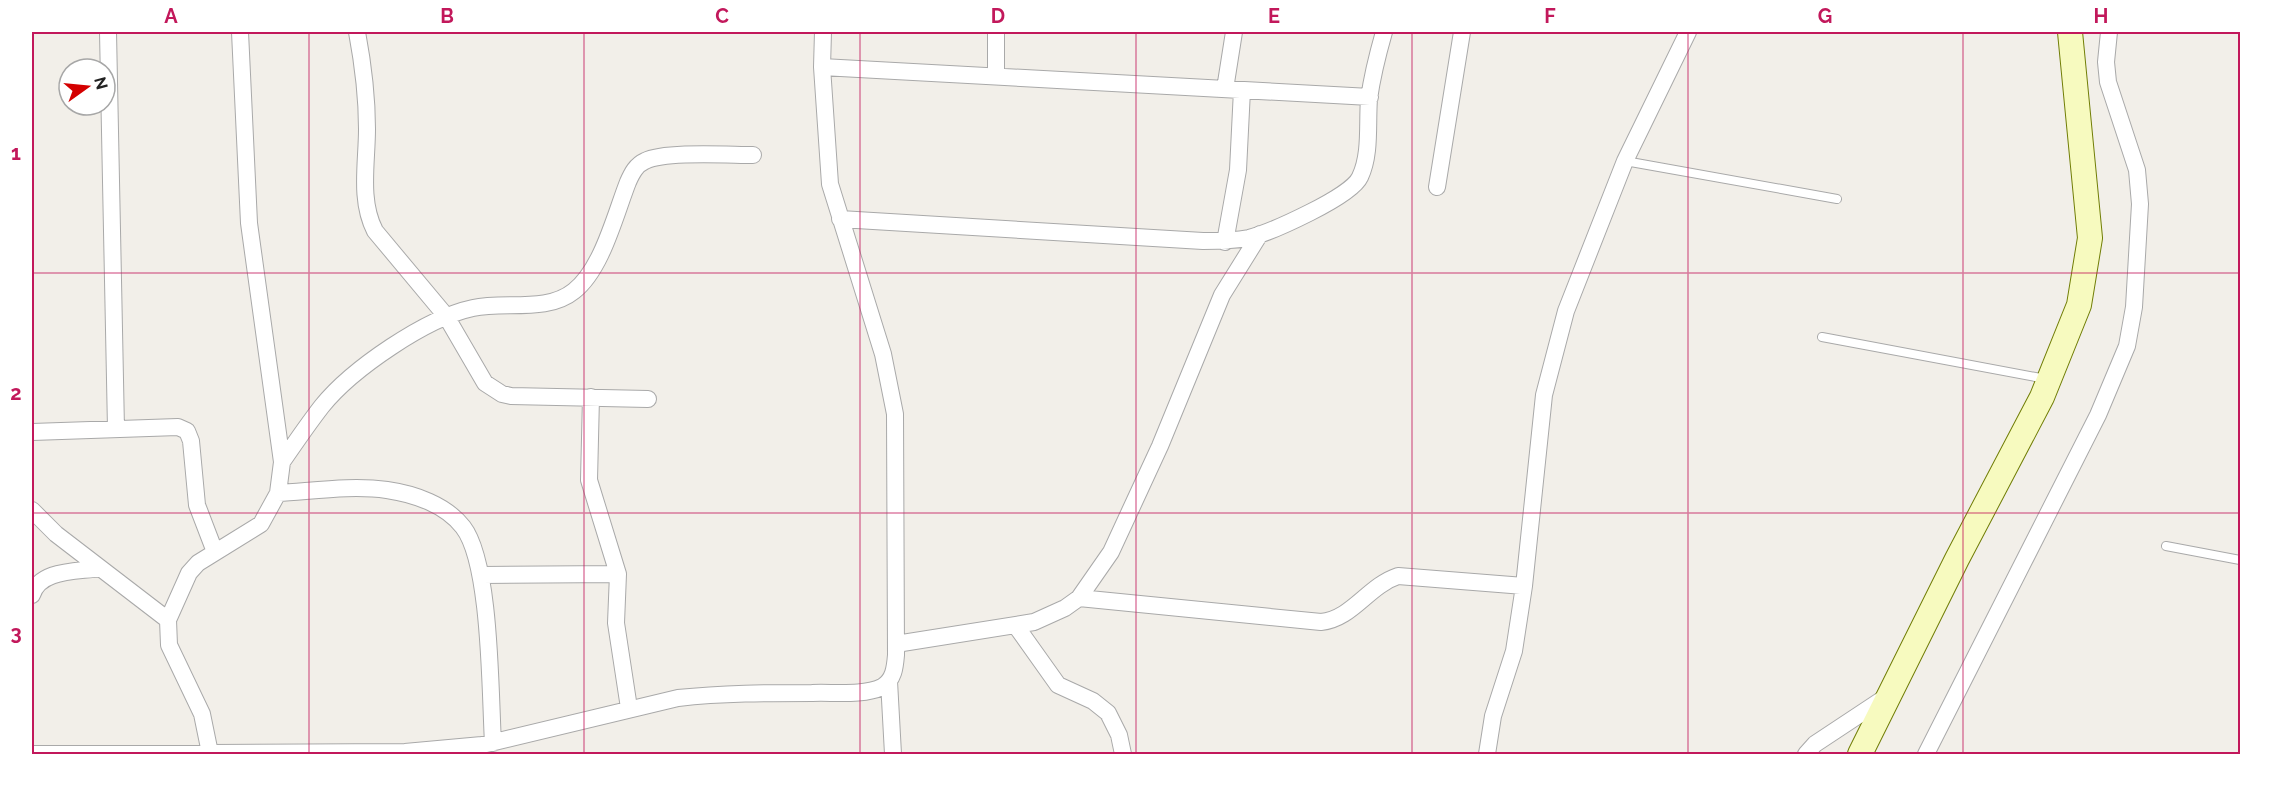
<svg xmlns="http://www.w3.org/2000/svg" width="2272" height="786" viewBox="0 0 2272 786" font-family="Raleway,sans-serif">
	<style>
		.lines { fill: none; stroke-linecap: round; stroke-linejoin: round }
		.lane-casing { stroke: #a9a9a9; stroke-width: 10 }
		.street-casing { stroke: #a9a9a9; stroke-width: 18 }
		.secondary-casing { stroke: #707d05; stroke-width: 26 }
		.lane { stroke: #fff; stroke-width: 8 }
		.street { stroke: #fff; stroke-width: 16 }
		.secondary { stroke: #f7fabf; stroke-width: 24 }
		.grid { fill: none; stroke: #c2185b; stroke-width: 1.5; stroke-opacity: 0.55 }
		.neatline { fill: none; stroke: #c2185b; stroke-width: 2 }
		.grid-label { font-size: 20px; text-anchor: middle; font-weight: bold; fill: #c2185b }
	</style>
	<rect width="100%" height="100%" fill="#f2efe9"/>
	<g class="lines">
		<defs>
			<path id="lane" d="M1625,161L1837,199
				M1822,337L2046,379
				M2166,546L2240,560"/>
			<path id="street" d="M108,32L116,429
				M357,32C363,64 367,96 367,129C367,163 359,200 375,231L446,316L485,383L502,394L511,396L648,399
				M996,32V76
				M822,67L1370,97
				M1225,89L1234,32
				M1437,187L1462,32
				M840,219L1203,241C1218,241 1233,241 1249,238C1271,232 1351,197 1360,177C1371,154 1367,124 1369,99C1372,77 1378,53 1384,32
				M1225,242L1238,170L1242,90
				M591,397L589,480L618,574L616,623L629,708
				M32,432L178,427L187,431L191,441L197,505L215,552
				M282,462C295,443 308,424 322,406C352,369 426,318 473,308C505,301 547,313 574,291C602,269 615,215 628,182C632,173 636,165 645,161C665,151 728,155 753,155
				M278,493C313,491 352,485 387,490C415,494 446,505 463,527C491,563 490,693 493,743
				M32,510L56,534L168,620
				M482,575L618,574
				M32,595C40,569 77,572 100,568
				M1079,598L1321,622C1352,619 1368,586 1398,576L1524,586
				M1016,626L1058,685L1093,701L1108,713L1119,735L1123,754
				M896,644L1034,622L1065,608L1079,598L1111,552L1160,446L1222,295L1260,234
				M889,681L893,754
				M210,753L202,714L169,645L168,620L189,573L198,563L261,524L278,493L282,462L249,223L240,32
				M32,754L405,752L482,745L678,698C723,693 767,693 812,693C833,692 863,696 882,687C894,680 895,667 896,655L895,414L883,354L830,184L822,67L823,32
				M1487,754L1493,716L1514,651L1524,586L1544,395L1566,311L1625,161L1688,32
				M1806,754L1815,744L1886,697
				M1926,754L2098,415L2127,346L2134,307L2140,204L2137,170L2108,82L2106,62L2109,32"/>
			<path id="secondary" d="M1860,754L1957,559L2042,397L2079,305L2090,238L2070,32"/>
		</defs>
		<!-- lane casing -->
		<use href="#lane" class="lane-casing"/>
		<!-- street casing -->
		<use href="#street" class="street-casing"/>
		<!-- secondary casing -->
		<use href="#secondary" class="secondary-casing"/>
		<!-- lane -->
		<use href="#lane" class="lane"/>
		<!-- street -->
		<use href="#street" class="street"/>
		<!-- secondary -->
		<use href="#secondary" class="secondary"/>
	</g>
	<!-- grid -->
	<path class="grid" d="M309,32V754M584,32V754M860,32V754M1136,32V754M1412,32V754M1688,32V754M1963,32V754M32,273H2240M32,513H2240"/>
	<!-- border -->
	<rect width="2272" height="786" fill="none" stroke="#ffffff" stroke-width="66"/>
	<!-- north arrow -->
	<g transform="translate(87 87) rotate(75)"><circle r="28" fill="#ffffff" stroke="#a7a7a7" stroke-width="1.5"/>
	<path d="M0-4.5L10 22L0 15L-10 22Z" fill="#d40000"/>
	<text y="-9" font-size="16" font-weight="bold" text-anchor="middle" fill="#222222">N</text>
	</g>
	<rect x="33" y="33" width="2206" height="720" class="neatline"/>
	<g class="grid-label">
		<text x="171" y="23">A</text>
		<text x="447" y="23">B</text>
		<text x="722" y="23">C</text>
		<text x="998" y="23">D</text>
		<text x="1274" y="23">E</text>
		<text x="1550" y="23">F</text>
		<text x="1825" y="23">G</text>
		<text x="2101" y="23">H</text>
		<text x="16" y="160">1</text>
		<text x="16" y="400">2</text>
		<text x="16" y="640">3</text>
	</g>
</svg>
